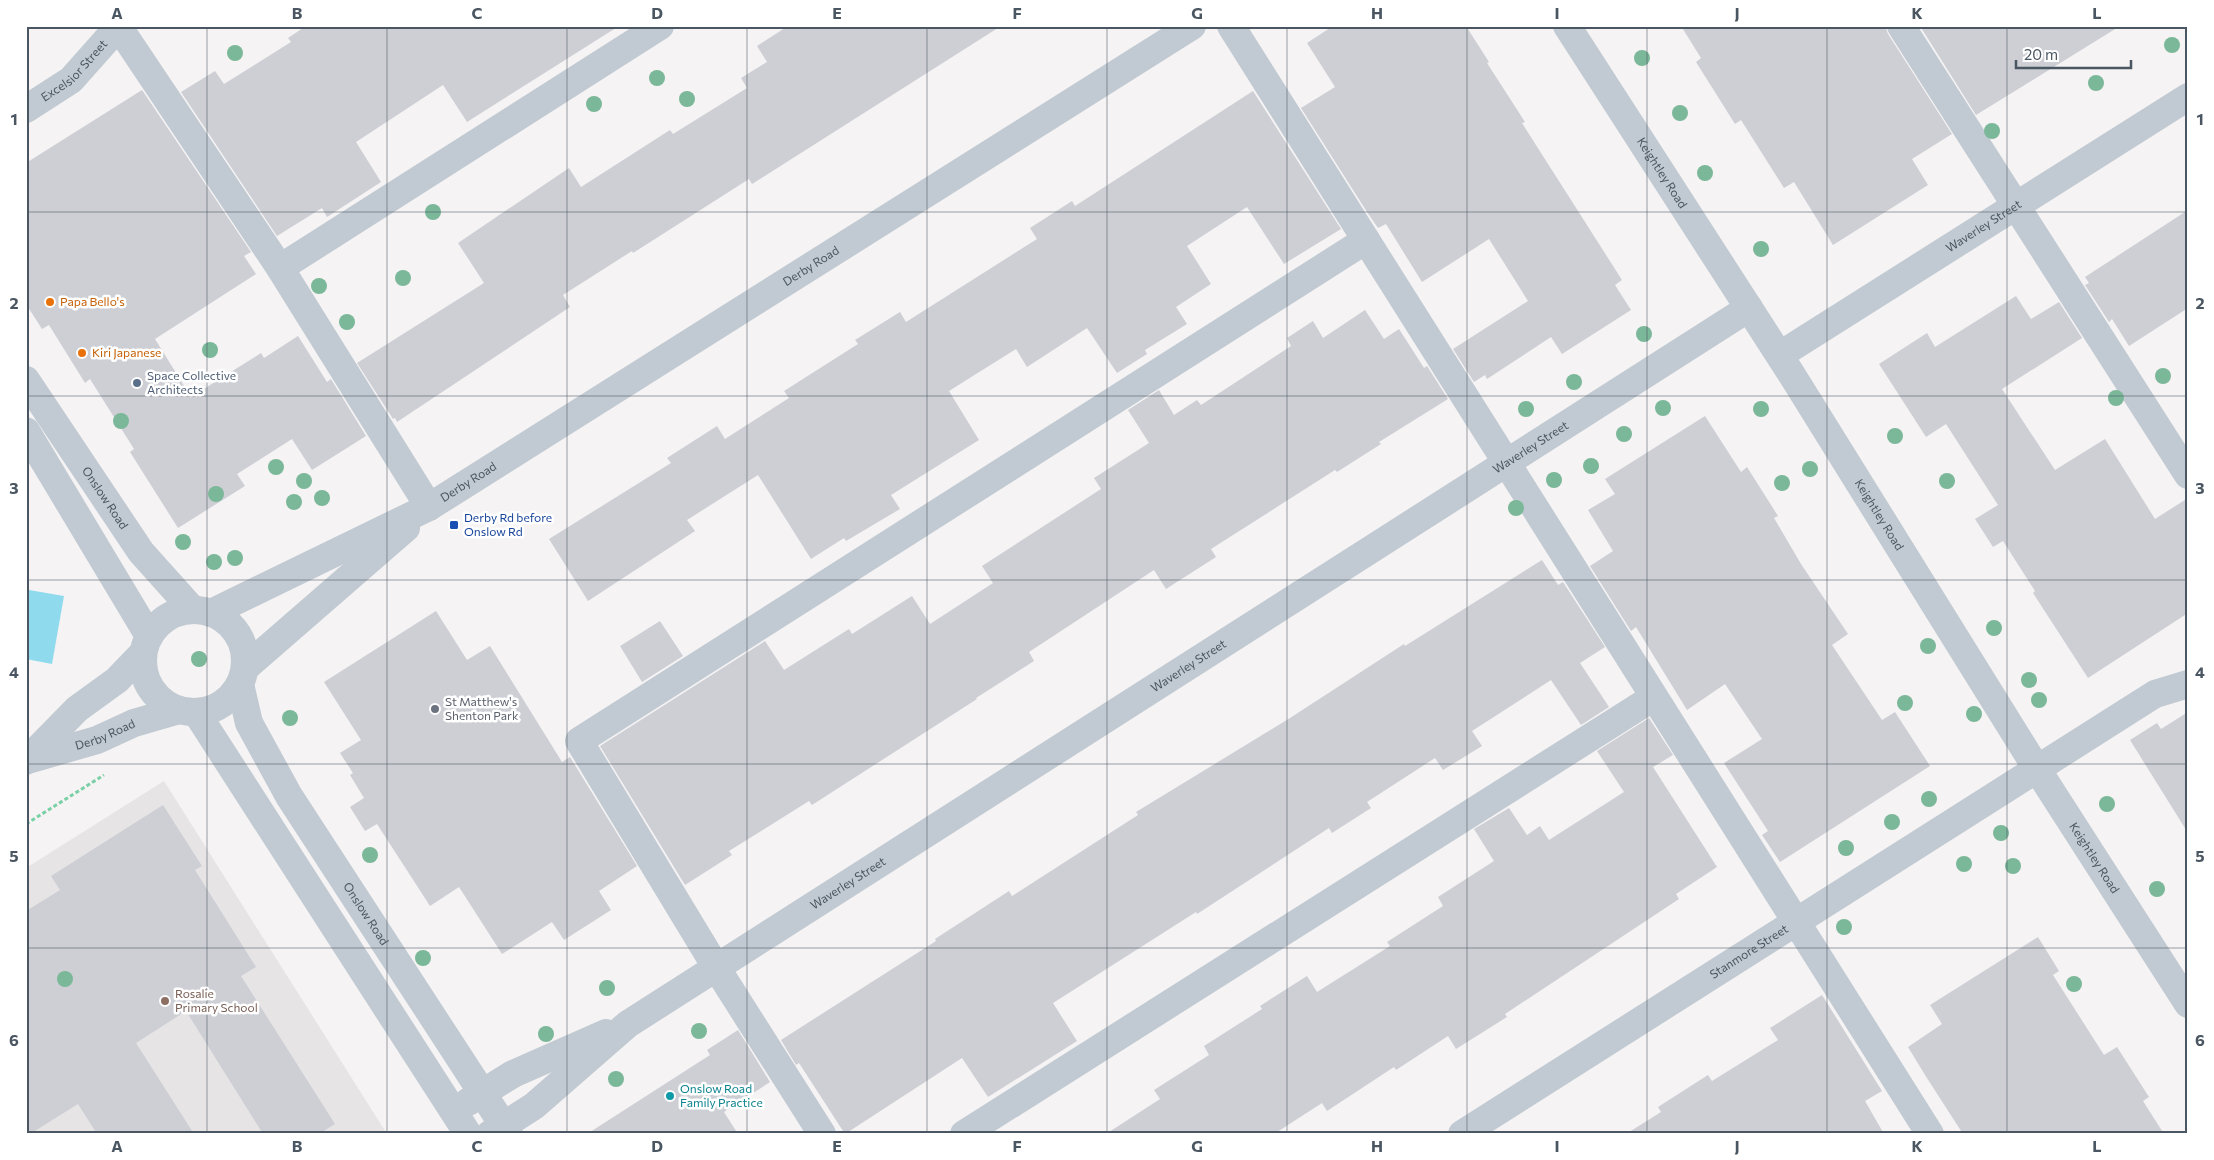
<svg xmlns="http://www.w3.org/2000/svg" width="2214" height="1160" viewBox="0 0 2214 1160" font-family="Commissioner,sans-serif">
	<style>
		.education { fill: #e6e4e5 }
		.water { fill: #90daee }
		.building { fill: #cdcfd5 }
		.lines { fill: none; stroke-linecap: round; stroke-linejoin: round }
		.path { stroke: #7ad0a6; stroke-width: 3; stroke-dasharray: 4 2.5; stroke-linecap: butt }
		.minor { stroke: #c1cad2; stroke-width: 28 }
		.tree { fill: #7bb799 }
		.grid { fill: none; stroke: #4a5661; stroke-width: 1; stroke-opacity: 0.55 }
		.food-dot { fill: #e8710a; stroke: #fff; stroke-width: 2 }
		.service-dot { fill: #5c6f8a; stroke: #fff; stroke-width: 2 }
		.transit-dot { fill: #1a4fb4; stroke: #fff; stroke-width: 2 }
		.worship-dot { fill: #6b7280; stroke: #fff; stroke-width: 2 }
		.education-dot { fill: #8d6e63; stroke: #fff; stroke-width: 2 }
		.culture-dot { fill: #0f9aa8; stroke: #fff; stroke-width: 2 }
		.labels { text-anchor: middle; stroke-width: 5; stroke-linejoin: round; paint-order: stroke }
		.street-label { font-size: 12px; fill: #4a5661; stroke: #fff }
		.food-label { font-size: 12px; fill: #c56008; stroke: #fff; text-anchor: start }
		.service-label { font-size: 12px; fill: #4e5e75; stroke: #fff; text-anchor: start }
		.transit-label { font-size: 12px; fill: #164399; stroke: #fff; text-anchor: start }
		.worship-label { font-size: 12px; fill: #5b616d; stroke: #fff; text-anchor: start }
		.education-label { font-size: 12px; fill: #785e54; stroke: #fff; text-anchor: start }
		.culture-label { font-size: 12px; fill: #0d838f; stroke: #fff; text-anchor: start }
		.neatline { fill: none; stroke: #4a5661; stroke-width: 2 }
		.grid-label { font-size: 16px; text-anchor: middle; font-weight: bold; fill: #4a5661 }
	</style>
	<rect width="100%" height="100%" fill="#f5f3f3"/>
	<!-- education -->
	<path class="education" d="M164,781L387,1134H26V868Z"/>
	<!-- water -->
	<path class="water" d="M29,590L64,596L52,664L26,659V608Z"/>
	<!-- building -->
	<path class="building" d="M306,26H619L467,122L443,85L356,142L381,182L327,217L322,208L277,236L181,92L215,71L224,84L291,42L288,38Z
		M788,26H1001L752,184L749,179L633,253L632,251L563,295L570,307L397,422L395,418L393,419L357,363L484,283L458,243L569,168L581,187L670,130L673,134L747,88L741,78L767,62L757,46Z
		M1333,26H1466L1489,62L1487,63L1525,122L1522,123L1622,280L1615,285L1631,310L1562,354L1551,337L1487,379L1485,375L1474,382L1453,349L1528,301L1489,239L1422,282L1386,224L1378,228L1367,212L1301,108L1335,87L1307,43Z
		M1681,26H1885L1888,34L1952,134L1912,159L1928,185L1833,245L1794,182L1784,188L1741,120L1735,124L1696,62L1701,58Z
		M1920,26H2120L1976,115Z
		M142,90L251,252L244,256L256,274L155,339L191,397L261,353L264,358L298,336L327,382L331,379L366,436L312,470L292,439L237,474L245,486L178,528L130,452L134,449L90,379L85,383L49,325L42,329L26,304V163Z
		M1253,91L1341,229L1284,264L1247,207L1187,246L1211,284L1176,307L1187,324L1145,350L1147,354L1117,373L1087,328L1027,367L1016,349L949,391L979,440L891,495L900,509L846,541L844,538L811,559L758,475L687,520L695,531L588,601L549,539L671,463L667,458L717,426L725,439L789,398L784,391L858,344L855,340L900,312L906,322L1037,239L1030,228L1072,201L1075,206Z
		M2188,210V308L2129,346L2112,319L2109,322L2085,285L2089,283L2085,277Z
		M2016,296L2031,319L2059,302L2082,338L2002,389L2055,470L2105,439L2155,519L2188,498V613L2088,678L2033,593L2035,591L2003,541L1993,547L1975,519L1998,505L1946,424L1926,437L1879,364L1927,333L1935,347Z
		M1365,310L1384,339L1399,329L1424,368L1427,366L1448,399L1379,442L1381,444L1337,472L1335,470L1211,549L1216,557L1166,589L1154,570L1029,652L1034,661L976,698L977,699L812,805L809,801L729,851L732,855L685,885L600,746L765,641L784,670L849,629L852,634L912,596L930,624L993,583L982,566L1101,489L1094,478L1149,443L1128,410L1159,390L1174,415L1197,400L1201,405L1291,346L1287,338L1313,321L1323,338Z
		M1705,416L1741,472L1747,467L1778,516L1774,518L1801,564L1848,634L1832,645L1882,720L1895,712L1930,766L1780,862L1762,835L1768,831L1724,763L1762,739L1725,684L1687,710L1636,627L1631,631L1590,566L1613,551L1588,510L1615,494L1605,479Z
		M1542,560L1558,585L1563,582L1605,647L1580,663L1609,707L1581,725L1551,680L1472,731L1482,746L1443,770L1435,758L1367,802L1371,808L1332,833L1329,828L1197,914L1196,912L1053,1003L1077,1041L988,1097L962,1058L845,1134L799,1063L796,1065L781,1040L936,941L935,939L1009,891L1012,896L1138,815L1136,812L1290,718L1404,644L1405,646Z
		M436,611L467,660L490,646L562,762L570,757L637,866L599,891L611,910L564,940L552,922L502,954L459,887L430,906L377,824L365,831L350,807L364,798L350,775L353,773L340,753L361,740L324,682Z
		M660,621L683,656L642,682L620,646Z
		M2188,712V833L2130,740L2157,723L2161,729Z
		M1649,718L1673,755L1653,767L1717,867L1676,894L1679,899L1505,1014L1507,1017L1456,1049L1448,1036L1396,1070L1394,1067L1327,1111L1322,1103L1274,1134H1106L1160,1099L1154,1090L1209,1055L1204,1046L1262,1009L1260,1006L1307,976L1317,992L1390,946L1387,942L1443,906L1438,897L1494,861L1474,829L1509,808L1527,835L1540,826L1549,840L1624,792L1597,751Z
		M163,805L202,866L195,870L256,967L241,976L335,1124L319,1134H263L186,1011L136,1043L194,1134H97L78,1104L30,1134H26V911L60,890L51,876Z
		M2038,937L2059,971L2053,975L2104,1055L2117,1047L2149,1097L2143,1101L2164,1134H1963L1925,1075L1908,1047L1942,1024L1930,1005Z
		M1822,995L1882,1091L1865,1101L1884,1134H1626L1661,1112L1658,1107L1708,1075L1712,1081L1778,1040L1770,1028Z
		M738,1030L770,1082L724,1112L738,1134H587L710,1055L707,1050Z"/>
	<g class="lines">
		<!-- path -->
		<path class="path" d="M26,824L104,775"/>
		<!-- minor -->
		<g class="minor">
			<path d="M118,26L280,268L429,507"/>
			<path d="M1231,26L1930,1134"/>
			<path id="s1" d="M1567,26L1792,375L2037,769L2188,1004"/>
			<path d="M1901,26L2188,475"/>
			<path id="s2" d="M26,109L71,80L119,26"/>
			<path d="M280,268L660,26"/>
			<path id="s3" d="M1780,355L2188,97"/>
			<path id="s4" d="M26,380L141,552L193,610"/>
			<path d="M26,431L149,636"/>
			<circle cx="194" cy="661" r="51"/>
			<path id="s5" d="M211,613L429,507L1192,26"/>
			<path d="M245,668L406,528"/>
			<path id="s6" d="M240,684L249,723L289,796L509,1134"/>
			<path d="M196,712L468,1134"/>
			<path id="s7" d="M31,759L97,740L134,723L179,710"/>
			<path d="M26,761L77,709L117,680L143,653"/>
			<path d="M468,1102L513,1074L606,1033"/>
			<path id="s8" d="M490,1134L534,1106L628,1024L1749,308"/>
			<path d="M822,1134L716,967L579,741L1366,240"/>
			<path d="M964,1134L1654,697"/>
			<path id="s9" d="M1462,1134L2155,694L2188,684"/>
		</g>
	</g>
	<!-- trees -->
	<g class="tree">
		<circle cx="2172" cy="45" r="8"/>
		<circle cx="235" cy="53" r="8"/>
		<circle cx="1642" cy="58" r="8"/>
		<circle cx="657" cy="78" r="8"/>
		<circle cx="2096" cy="83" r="8"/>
		<circle cx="687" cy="99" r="8"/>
		<circle cx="594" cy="104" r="8"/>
		<circle cx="1680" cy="113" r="8"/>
		<circle cx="1992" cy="131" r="8"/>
		<circle cx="1705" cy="173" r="8"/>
		<circle cx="433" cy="212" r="8"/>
		<circle cx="1761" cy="249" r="8"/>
		<circle cx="403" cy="278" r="8"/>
		<circle cx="319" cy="286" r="8"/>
		<circle cx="347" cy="322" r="8"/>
		<circle cx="1644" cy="334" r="8"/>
		<circle cx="210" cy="350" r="8"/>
		<circle cx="2163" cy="376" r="8"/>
		<circle cx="1574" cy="382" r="8"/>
		<circle cx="2116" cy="398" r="8"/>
		<circle cx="1663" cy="408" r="8"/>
		<circle cx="1526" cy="409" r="8"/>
		<circle cx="1761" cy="409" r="8"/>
		<circle cx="121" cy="421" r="8"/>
		<circle cx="1624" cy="434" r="8"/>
		<circle cx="1895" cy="436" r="8"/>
		<circle cx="1591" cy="466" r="8"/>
		<circle cx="276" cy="467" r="8"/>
		<circle cx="1810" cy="469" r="8"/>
		<circle cx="1554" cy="480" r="8"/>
		<circle cx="304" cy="481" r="8"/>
		<circle cx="1947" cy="481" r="8"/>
		<circle cx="1782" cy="483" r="8"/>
		<circle cx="216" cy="494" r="8"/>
		<circle cx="322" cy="498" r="8"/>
		<circle cx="294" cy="502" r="8"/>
		<circle cx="1516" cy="508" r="8"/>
		<circle cx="183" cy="542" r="8"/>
		<circle cx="235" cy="558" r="8"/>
		<circle cx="214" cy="562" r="8"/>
		<circle cx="1994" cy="628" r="8"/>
		<circle cx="1928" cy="646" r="8"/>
		<circle cx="199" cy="659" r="8"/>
		<circle cx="2029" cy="680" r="8"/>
		<circle cx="2039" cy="700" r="8"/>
		<circle cx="1905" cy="703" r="8"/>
		<circle cx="1974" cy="714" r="8"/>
		<circle cx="290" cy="718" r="8"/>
		<circle cx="1929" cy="799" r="8"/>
		<circle cx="2107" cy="804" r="8"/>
		<circle cx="1892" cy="822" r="8"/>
		<circle cx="2001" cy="833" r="8"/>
		<circle cx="1846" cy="848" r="8"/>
		<circle cx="370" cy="855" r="8"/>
		<circle cx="1964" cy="864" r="8"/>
		<circle cx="2013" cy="866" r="8"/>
		<circle cx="2157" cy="889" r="8"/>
		<circle cx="1844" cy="927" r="8"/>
		<circle cx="423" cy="958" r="8"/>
		<circle cx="65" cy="979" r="8"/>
		<circle cx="2074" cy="984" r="8"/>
		<circle cx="607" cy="988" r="8"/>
		<circle cx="699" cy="1031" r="8"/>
		<circle cx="546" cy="1034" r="8"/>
		<circle cx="616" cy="1079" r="8"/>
	</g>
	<!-- grid -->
	<path class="grid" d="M207,26V1134M387,26V1134M567,26V1134M747,26V1134M927,26V1134M1107,26V1134M1287,26V1134M1467,26V1134M1647,26V1134M1827,26V1134M2007,26V1134M26,212H2188M26,396H2188M26,580H2188M26,764H2188M26,948H2188"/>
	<!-- markers -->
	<g class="food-dot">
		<circle cx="50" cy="302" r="5"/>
		<circle cx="82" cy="353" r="5"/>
	</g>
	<circle class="service-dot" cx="137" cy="383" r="5"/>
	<rect class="transit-dot" x="449" y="520" width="10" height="10" rx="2.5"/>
	<circle class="worship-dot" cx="435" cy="709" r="5"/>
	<circle class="education-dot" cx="165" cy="1001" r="5"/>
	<circle class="culture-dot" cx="670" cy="1096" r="5"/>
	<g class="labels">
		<!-- street labels -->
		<g class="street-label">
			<text dy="4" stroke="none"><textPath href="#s2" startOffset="62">Excelsior Street</textPath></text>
			<text dy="4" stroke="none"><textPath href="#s1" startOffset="175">Keightley Road</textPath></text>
			<text dy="4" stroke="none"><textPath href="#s3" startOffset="241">Waverley Street</textPath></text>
			<text dy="4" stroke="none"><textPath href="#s5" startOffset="694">Derby Road</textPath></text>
			<text dy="4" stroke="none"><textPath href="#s8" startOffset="1248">Waverley Street</textPath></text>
			<text dy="4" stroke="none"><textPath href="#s5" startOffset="289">Derby Road</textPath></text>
			<text dy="4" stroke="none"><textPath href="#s4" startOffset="142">Onslow Road</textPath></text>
			<text dy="4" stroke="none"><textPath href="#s1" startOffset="580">Keightley Road</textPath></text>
			<text dy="4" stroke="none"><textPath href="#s8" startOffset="842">Waverley Street</textPath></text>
			<text dy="4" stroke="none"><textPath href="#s7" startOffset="78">Derby Road</textPath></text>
			<text dy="4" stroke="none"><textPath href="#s1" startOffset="985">Keightley Road</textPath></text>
			<text dy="4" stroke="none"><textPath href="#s8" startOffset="438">Waverley Street</textPath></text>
			<text dy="4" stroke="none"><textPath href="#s6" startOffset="264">Onslow Road</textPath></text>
			<text dy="4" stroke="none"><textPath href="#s9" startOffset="340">Stanmore Street</textPath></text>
		</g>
		<!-- food labels -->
		<g class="food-label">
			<text x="60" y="306">Papa Bello's</text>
			<text x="92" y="357">Kiri Japanese</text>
		</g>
		<!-- service labels -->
		<g class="service-label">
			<text x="147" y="380">Space Collective<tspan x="147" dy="14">Architects</tspan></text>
		</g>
		<!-- transit labels -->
		<g class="transit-label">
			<text x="464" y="522">Derby Rd before<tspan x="464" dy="14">Onslow Rd</tspan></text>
		</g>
		<!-- worship labels -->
		<g class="worship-label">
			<text x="445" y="706">St Matthew's<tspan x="445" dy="14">Shenton Park</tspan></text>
		</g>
		<!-- education labels -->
		<g class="education-label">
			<text x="175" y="998">Rosalie<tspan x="175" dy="14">Primary School</tspan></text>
		</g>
		<!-- culture labels -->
		<g class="culture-label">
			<text x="680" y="1093">Onslow Road<tspan x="680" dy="14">Family Practice</tspan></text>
		</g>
	</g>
	<!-- border -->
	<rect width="2214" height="1160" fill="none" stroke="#ffffff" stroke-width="55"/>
	<!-- scale -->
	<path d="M2016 60v8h115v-8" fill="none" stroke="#4a5661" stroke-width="2.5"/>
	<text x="2024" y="60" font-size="15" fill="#4a5661" stroke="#ffffff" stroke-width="4" paint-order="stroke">20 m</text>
	<rect x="28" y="28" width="2158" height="1104" class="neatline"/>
	<g class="grid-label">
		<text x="117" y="19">A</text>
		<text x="297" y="19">B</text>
		<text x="477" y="19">C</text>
		<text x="657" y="19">D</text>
		<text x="837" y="19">E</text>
		<text x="1017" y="19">F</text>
		<text x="1197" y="19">G</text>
		<text x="1377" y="19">H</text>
		<text x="1557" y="19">I</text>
		<text x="1737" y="19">J</text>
		<text x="1917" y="19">K</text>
		<text x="2097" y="19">L</text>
		<text x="14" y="125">1</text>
		<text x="2200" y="125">1</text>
		<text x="14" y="309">2</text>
		<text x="2200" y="309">2</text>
		<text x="14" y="494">3</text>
		<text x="2200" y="494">3</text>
		<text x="14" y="678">4</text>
		<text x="2200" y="678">4</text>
		<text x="14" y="862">5</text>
		<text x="2200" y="862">5</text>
		<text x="14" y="1046">6</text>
		<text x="2200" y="1046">6</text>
		<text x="117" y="1152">A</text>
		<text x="297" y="1152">B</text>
		<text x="477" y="1152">C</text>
		<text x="657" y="1152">D</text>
		<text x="837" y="1152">E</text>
		<text x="1017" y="1152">F</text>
		<text x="1197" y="1152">G</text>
		<text x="1377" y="1152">H</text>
		<text x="1557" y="1152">I</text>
		<text x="1737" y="1152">J</text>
		<text x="1917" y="1152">K</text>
		<text x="2097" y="1152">L</text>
	</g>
</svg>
